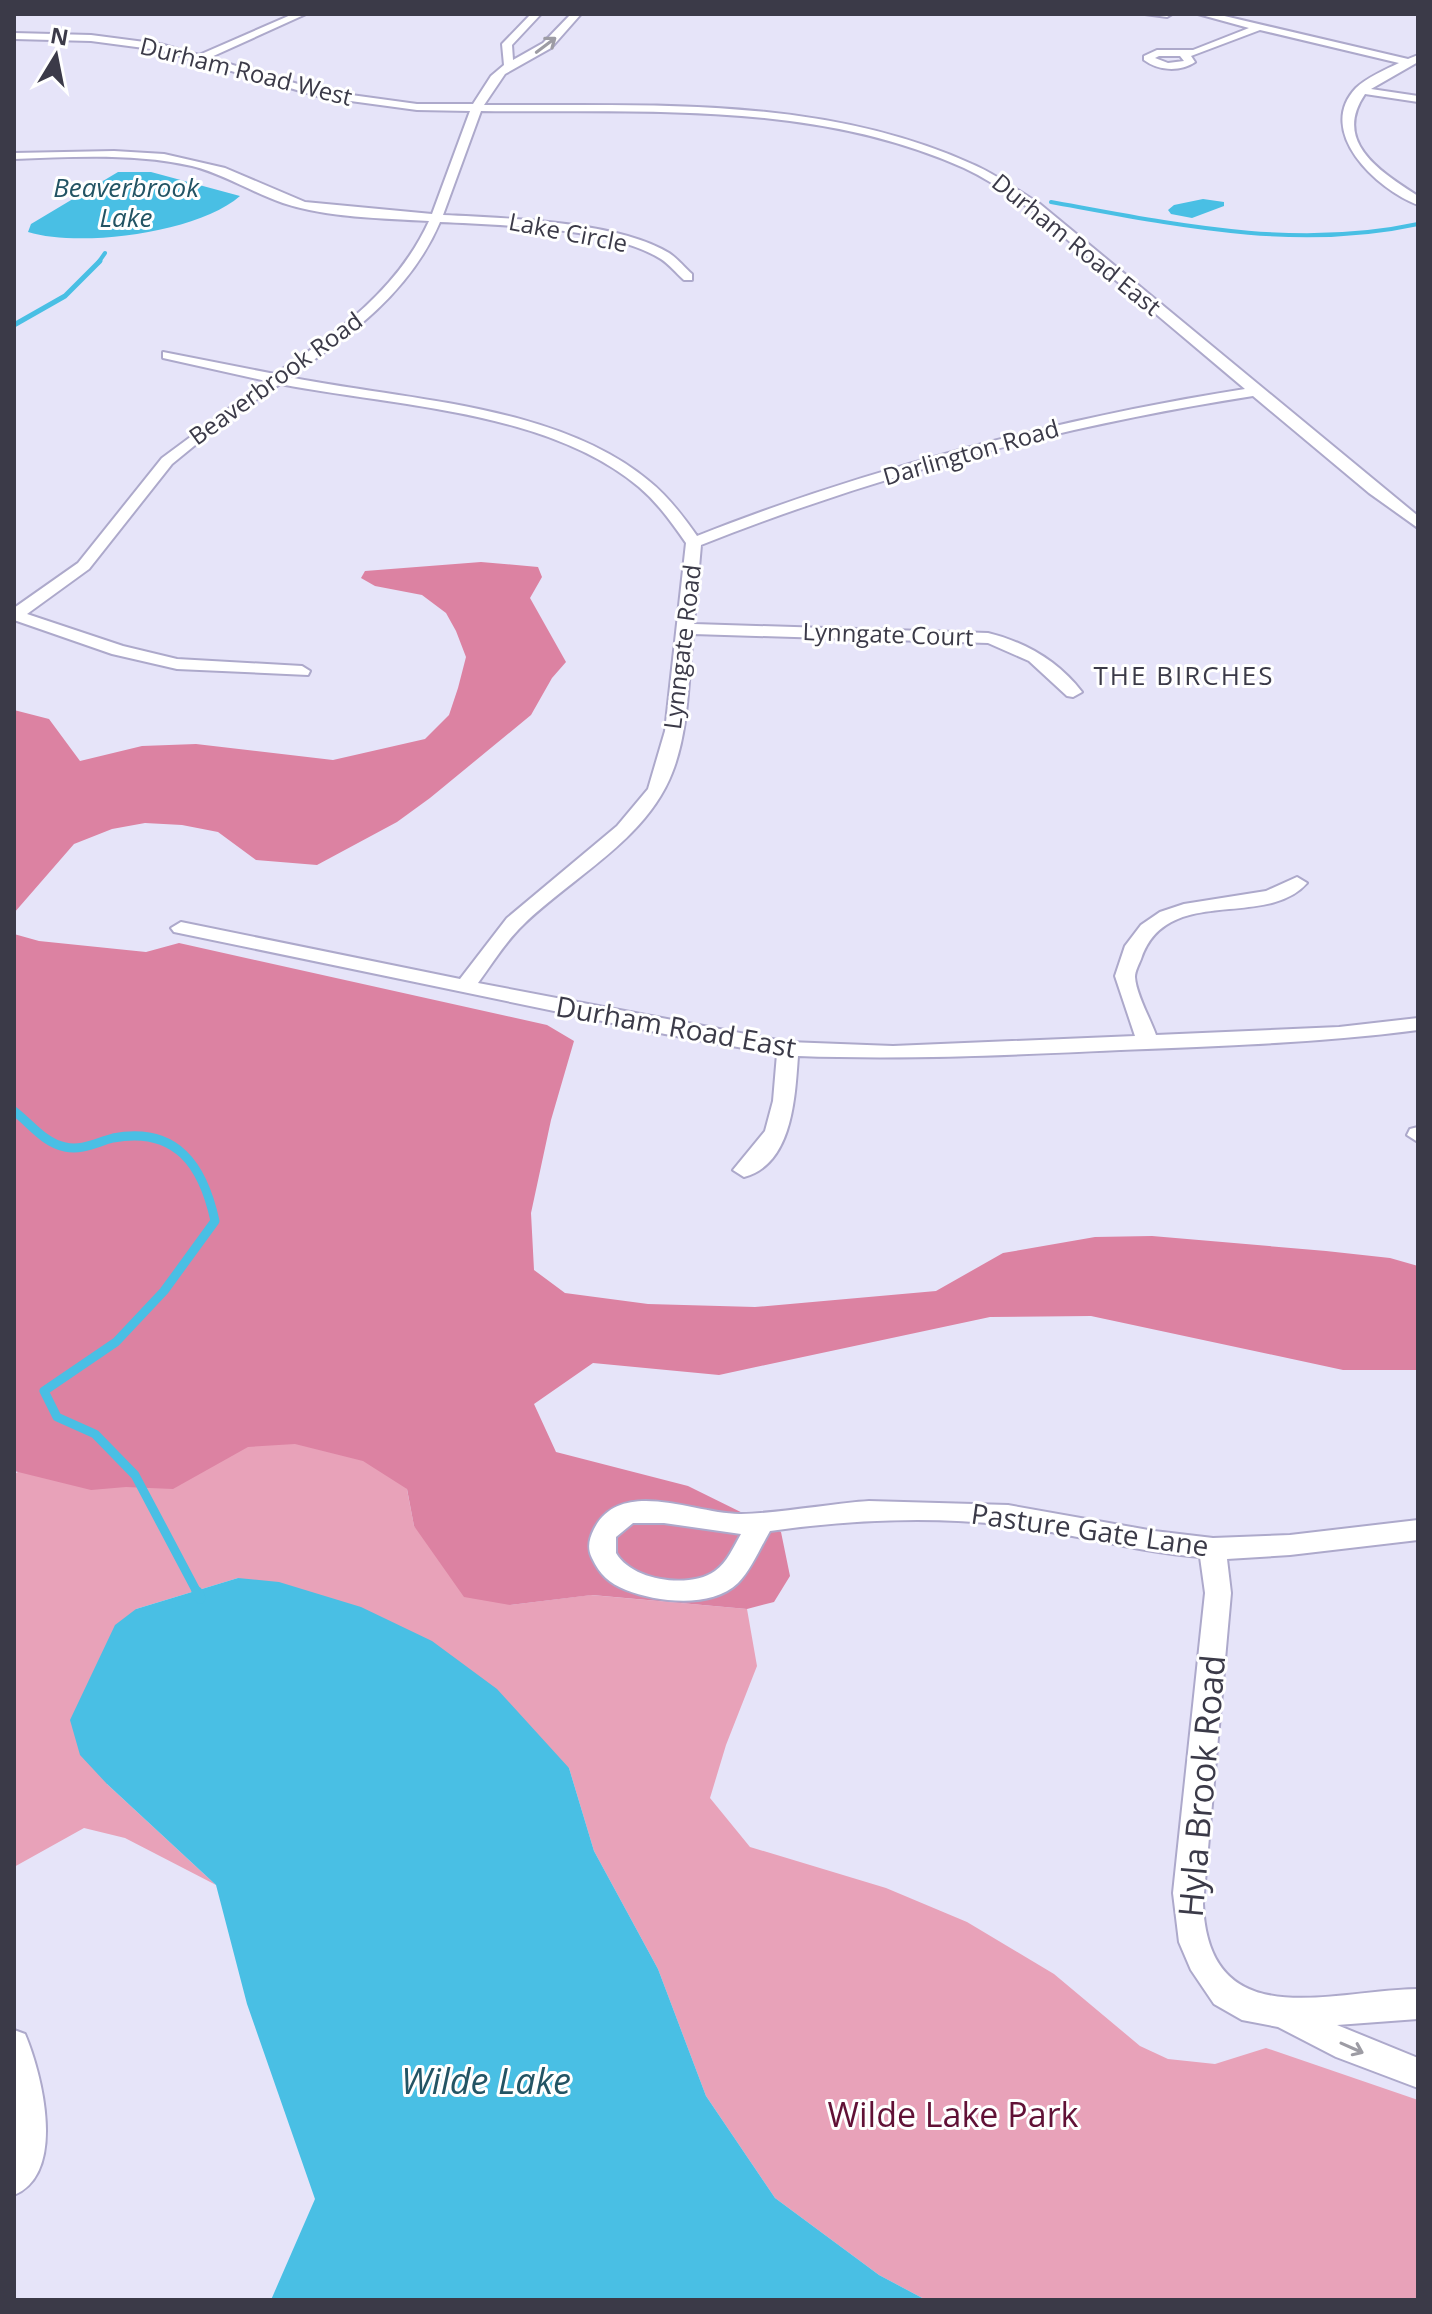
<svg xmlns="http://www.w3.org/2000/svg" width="1432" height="2314" viewBox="0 0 1432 2314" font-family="'Open Sans',sans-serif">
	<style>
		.green { fill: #e8a2b9 }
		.forest { fill: #dc82a2 }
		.water { fill: #49bfe4 }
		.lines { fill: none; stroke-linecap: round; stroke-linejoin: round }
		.stream-far3 { stroke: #49bfe4; stroke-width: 4 }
		.stream-far2 { stroke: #49bfe4; stroke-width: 5 }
		.stream-far1 { stroke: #49bfe4; stroke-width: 9 }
		.stream { stroke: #49bfe4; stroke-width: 11 }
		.street-casing { stroke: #ada9cb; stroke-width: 4 }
		.street { fill: #fff; fill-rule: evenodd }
		.oneway { stroke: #9d9ca4 }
		.labels { text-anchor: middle; stroke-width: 6; stroke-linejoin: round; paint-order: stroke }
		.far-street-label { font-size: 24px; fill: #3b3a48; stroke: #fff }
		.far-water-label { font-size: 26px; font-style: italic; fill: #235464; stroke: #fff }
		.far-neighbourhood-label { font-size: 26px; letter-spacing: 2px; fill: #3b3a48; stroke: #fff }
		.street-label { font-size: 28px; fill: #3b3a48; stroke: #fff }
		.near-street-label { font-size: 34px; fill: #3b3a48; stroke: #fff }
		.near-park-label { font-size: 34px; fill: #611136; stroke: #fff }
		.near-water-label { font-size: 36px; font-style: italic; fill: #235464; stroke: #fff }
	</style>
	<rect width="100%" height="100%" fill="#e6e4f9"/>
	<!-- green -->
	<path class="green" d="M183,1426L399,1448L414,1526L510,1605L591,1595L747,1609L757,1666L726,1745L710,1798L750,1847L886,1888L967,1922L1054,1974L1140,2046L1168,2059L1215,2064L1266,2048L1418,2100V2300H926L879,2275L775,2198L706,2096L658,1969L594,1851L569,1768L238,1578L136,1609L107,1784L216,1885L125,1838L84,1828L14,1867V1474L72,1444Z"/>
	<!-- forest -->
	<path class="forest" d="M481,562L538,567L542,577L530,598L566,662L552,678L531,715L430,798L397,822L317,865L256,860L218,832L182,825L145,823L112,829L74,844L14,913V710L49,719L80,761L142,746L196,744L333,760L425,739L449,715L458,688L466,657L456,631L446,613L422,595L375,586L361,578L365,571Z
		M14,934L39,941L146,952L179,943L547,1025L574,1041L551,1120L531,1213L534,1270L565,1293L648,1304L755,1307L936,1291L1003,1253L1095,1237L1152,1236L1326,1251L1390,1258L1418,1266V1370H1343L1091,1316L990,1317L719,1375L593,1363L534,1404L556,1452L688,1486L781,1532L790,1576L774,1602L747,1609L592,1595L510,1605L464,1597L414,1526L407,1489L363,1461L295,1444L248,1447L173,1489L126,1487L91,1490L14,1471Z"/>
	<!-- water -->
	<path class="water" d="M118,172H151L240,196C198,233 80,248 28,232L31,224Z
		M1203,199L1224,202V206L1192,218L1171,214L1168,210L1174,205Z
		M238,1578L279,1582L361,1607L432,1641L497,1689L569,1768L594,1851L658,1969L706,2096L775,2198L879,2275L926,2300H271L315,2199L247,2004L216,1885L107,1784L80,1755L70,1720L115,1625L136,1609Z"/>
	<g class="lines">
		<!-- stream-far3 -->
		<path class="stream-far3" d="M1051,202C1172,224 1295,251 1418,224
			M98,263L105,253"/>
		<!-- stream-far2 -->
		<path class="stream-far2" d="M14,325L65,296L100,261"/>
		<!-- stream-far1 -->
		<path class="stream-far1" d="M14,1111C30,1123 44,1143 65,1147C82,1151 97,1142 113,1138C177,1126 203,1166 215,1221L164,1291L116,1342L44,1391L57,1417L95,1434L135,1475L198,1594"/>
		<!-- stream -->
		<path class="stream" d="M197,1592L200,1598"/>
		<defs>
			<path id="street" d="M293,14H306L209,58L322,91L417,104H473L491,76L504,65L502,44L531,14H541L512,45L513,60L543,43L571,14H581L551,48L505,74L484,105C648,106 819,95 972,164C996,174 1018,191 1040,204L1418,516V528L1369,493L1253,396C1066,425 877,475 701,545L694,624L988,633C1025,642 1058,661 1082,692L1073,697L1067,696L1029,661L988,643L693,634C688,679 689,731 672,773C646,840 572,877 523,925C506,941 492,964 478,983L788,1042L893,1046L1135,1036L1115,976L1125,946L1141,925L1160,912L1184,904L1266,891L1297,877L1307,883C1266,930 1166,883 1141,959C1139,964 1135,971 1135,977C1136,994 1150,1018 1156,1035L1339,1027L1418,1018V1030C1319,1043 1220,1046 1121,1050C1013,1055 906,1060 798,1056C795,1096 793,1164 744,1177L733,1170L765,1131L773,1101L777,1054L665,1034L174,932L171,928L181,922L460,979L507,918L617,826L648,789L665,731L686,543C672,523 658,503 639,487C548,410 393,406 280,384L227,419L172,464L89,569L27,614L123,646L177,659L302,666L310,671L308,675L177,669L112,654L14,620V608L78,563L162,458L266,381L163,358V352L275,374C337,333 397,291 429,221C380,218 329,218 283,203C251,192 224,174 192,166C134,153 73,157 14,159V153L114,151L164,154L225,168L305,202L432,214L470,111L417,110L321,97L159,50L91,41L14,39V33L91,35L160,44L199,55ZM481,111C642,113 813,100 964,168C1013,191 1055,229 1096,264C1146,305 1195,347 1245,389C1066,417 865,469 697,536C683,516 668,496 649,481C557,404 403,400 289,377C351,335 410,292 440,222C500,225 610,227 661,259C669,264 676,273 684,280H692V274C685,268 678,259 669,253C617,221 505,218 443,215Z
				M1145,14H1172L1167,17Z
				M1198,14H1216L1408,59L1418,55V62L1371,89L1418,96V102L1365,94C1332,142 1381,172 1418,196V205C1376,189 1315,131 1356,88C1366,78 1386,69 1399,63L1260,30L1191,56L1195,62C1180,72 1159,71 1144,60V56L1157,50H1193L1249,28ZM1159,56H1180L1184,61L1168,63L1155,58Z
				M1418,1127V1142L1407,1135L1410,1129Z
				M869,1501L1008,1505L1154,1531L1213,1538L1290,1535L1418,1520V1540L1290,1555L1227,1559L1231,1593L1203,1904C1209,2037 1330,1990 1418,1989V2019L1337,2025L1418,2058V2088L1336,2057L1278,2027L1242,2020L1214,2004L1191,1970L1179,1942L1173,1893L1205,1593L1200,1557C1135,1552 1072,1533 1007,1525C929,1516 848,1520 770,1531C760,1548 751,1570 738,1583C711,1609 657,1602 626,1590C609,1583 600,1575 592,1558C587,1548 589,1539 594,1529C621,1476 697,1515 741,1514C784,1513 826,1504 869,1501ZM633,1523H664L741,1534C734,1546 727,1563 715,1571C690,1589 632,1581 616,1553V1537Z
				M14,2030L25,2034C42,2074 67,2173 14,2195Z"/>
		</defs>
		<!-- street casing -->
		<use href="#street" class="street-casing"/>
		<!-- street -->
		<use href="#street" class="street"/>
	</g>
	<!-- one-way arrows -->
	<defs><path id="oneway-shaft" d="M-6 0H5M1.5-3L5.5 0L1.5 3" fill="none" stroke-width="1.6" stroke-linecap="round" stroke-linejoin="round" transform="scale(2)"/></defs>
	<g class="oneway">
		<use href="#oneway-shaft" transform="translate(546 45) rotate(-37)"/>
		<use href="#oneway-shaft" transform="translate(1352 2048) rotate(24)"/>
	</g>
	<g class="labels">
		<!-- far-street labels -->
		<g class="far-street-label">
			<text transform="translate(246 72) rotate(14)" y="8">Durham Road West</text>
			<text transform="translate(568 233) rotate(11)" y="8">Lake Circle</text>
			<text transform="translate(1076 245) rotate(39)" y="8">Durham Road East</text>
			<text transform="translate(276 379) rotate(-36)" y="8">Beaverbrook Road</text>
			<text transform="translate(971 453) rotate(-16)" y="8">Darlington Road</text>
			<text transform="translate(888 635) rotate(2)" y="8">Lynngate Court</text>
			<text transform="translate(683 647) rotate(-83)" y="8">Lynngate Road</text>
		</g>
		<!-- far-water labels -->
		<g class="far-water-label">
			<text x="126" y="197">Beaverbrook<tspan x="126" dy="30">Lake</tspan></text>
		</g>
		<!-- far-neighbourhood labels -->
		<g class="far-neighbourhood-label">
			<text x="1184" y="685">THE BIRCHES</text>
		</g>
		<!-- street labels -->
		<g class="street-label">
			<text transform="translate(676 1027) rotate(10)" y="10">Durham Road East</text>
			<text transform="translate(1090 1530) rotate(8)" y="10">Pasture Gate Lane</text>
		</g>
		<!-- near-street labels -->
		<g class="near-street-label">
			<text transform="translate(1202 1786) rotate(-85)" y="12">Hyla Brook Road</text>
		</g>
		<!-- near-park labels -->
		<g class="near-park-label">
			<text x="953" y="2127">Wilde Lake Park</text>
		</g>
		<!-- near-water labels -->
		<g class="near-water-label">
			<text x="486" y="2094">Wilde Lake</text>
		</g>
	</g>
	<!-- border -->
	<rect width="1432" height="2314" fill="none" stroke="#3b3a48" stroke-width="32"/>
	<!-- north arrow -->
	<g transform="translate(56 56) rotate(10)" stroke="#ffffff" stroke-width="6" paint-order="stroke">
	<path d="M0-6L14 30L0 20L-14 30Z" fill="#3b3a48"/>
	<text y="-12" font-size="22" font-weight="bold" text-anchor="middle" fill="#3b3a48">N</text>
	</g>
</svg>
